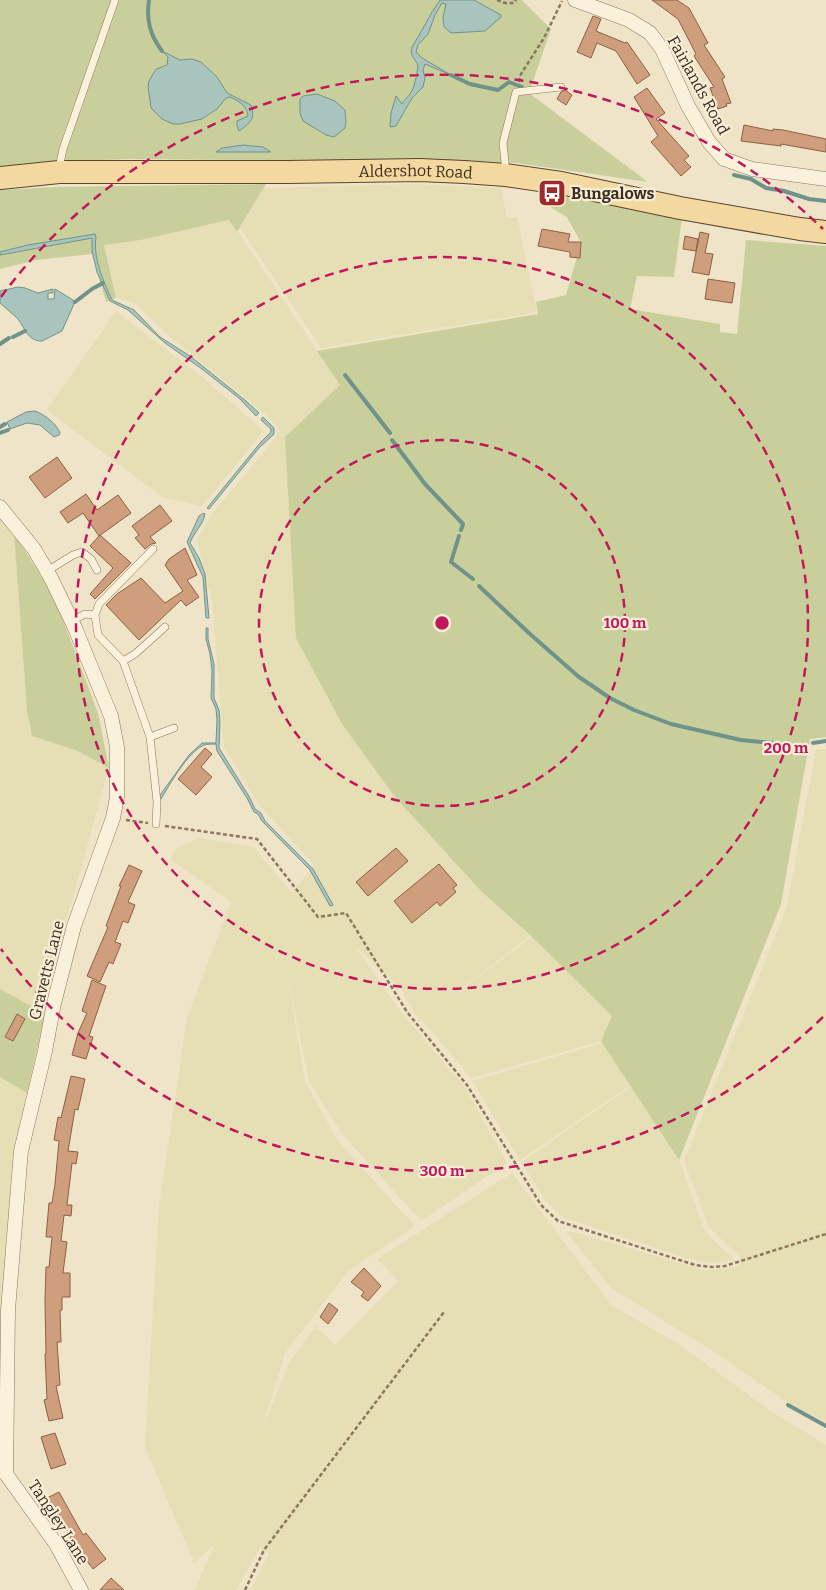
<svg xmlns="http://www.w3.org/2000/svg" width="826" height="1590" viewBox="0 0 826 1590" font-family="Bitter,serif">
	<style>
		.farmland { fill: #e6deb5 }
		.green { fill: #c9cf9b; fill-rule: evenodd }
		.water { fill: #a9c4bc; stroke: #6f938a }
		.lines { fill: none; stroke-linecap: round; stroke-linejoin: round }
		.stream { stroke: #6f938a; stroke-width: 4 }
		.building { fill: #cf9f7d; stroke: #8d5f41 }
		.lane-casing { stroke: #8d765c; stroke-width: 8 }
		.street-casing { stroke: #8d765c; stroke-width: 15 }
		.primary-casing { stroke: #5b4430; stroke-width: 24 }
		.path { stroke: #8d765c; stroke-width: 2.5; stroke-dasharray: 4 2.5; stroke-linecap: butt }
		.lane { stroke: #faf1dc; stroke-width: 7 }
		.street { stroke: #faf1dc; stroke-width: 14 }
		.primary { stroke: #f3d9a0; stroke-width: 22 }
		.ring { fill: none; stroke: #c2185b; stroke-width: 2.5; stroke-dasharray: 9 6 }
		.labels { text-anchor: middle; stroke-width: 4.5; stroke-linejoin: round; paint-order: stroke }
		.street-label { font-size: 16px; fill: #3d2e20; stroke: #f7eed8 }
		.poi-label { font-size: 16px; font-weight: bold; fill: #3d2e20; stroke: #f7eed8; text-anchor: start }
		.centre { fill: #c2185b; stroke: #f7eed8; stroke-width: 2.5 }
		.ring-label { font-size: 15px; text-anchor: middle; font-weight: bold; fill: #c2185b; stroke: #f7eed8; stroke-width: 4.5; stroke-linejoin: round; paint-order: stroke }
	</style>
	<rect width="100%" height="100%" fill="#f0e4c8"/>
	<!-- farmland -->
	<path class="farmland" d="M414,184L501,188L507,218L517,217L537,312L321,348L240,228L264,188Z
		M230,220L340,385L285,437L395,797L481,891L530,936L422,1019L532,937L613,1016L601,1041L471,1078L422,1020L419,1021L401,989L355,946L404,1016L465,1087L507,1163L421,1221L342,1134L309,1081L287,973L305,1081L337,1140L415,1226L348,1271L285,1353L262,1429L290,1361L316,1326L335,1345L398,1281L377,1259L512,1173L611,1305L680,1345L769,1410L826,1445V1590H250L269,1554L260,1548L236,1590H195L214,1545L194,1563L145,1447L159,1206L187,1018L231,902L170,859L177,848L200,838L254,847L292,893L314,865L260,806L224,747L212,601L197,540L211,515L281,431L264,413L169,336L135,303L116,298L104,245L141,240Z
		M116,311L201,376L264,431L202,506L162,497L47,410Z
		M0,517L14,533L27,711L32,736L78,751L109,768L57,954L45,1017L0,990Z
		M816,749H826V1226L801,1235L826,1227V1422L784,1400L713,1351L611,1288L566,1231L577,1233L704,1270L723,1269L740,1265V1257L709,1227L684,1161L787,906Z
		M602,1043L631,1085L520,1160L472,1081Z
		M0,1077L27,1093L10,1192L6,1318L0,1366Z
		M632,1086L679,1160L704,1229L718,1245L734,1259L724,1262L711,1263L686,1258L564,1218L546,1201L521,1162Z"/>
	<!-- green -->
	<path class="green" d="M0,0H522L551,29L529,93L648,182L516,163L130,159L53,162L0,168Z
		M266,184L237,232L229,220L141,240L104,245L116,298L106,302L92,254L37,260L0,269V190L56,187Z
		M552,192L682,218L674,277L637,276L630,309L720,324V332L737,334L746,240L826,246V737L810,739L781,904L679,1160L601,1041L612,1016L532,937L481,891L395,797L342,724L296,638L285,437L340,385L317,351L538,314L536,302L566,295L581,243L567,217L550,207Z
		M14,533L55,599L98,713L109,768L78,751L32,736L27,711Z
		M0,989L45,1014L27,1093L0,1077ZM17,1015L25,1019L12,1041L5,1036Z"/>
	<!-- water -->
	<path class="water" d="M440,0H474L501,15V17L485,31L451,33L444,27L443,18L446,4L442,3L435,15L428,34L418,45L416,52L422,58L451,75L425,64L423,70L425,78L423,87L412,98L396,126L390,127L391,113L396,96L402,104C404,100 407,98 410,94C415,87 417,74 418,65C415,59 409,55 412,47C422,32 429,15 440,0Z
		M162,51L180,60L192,59L201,62L217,77L227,93L251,105C256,119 250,123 239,131L237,125V121L248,116C247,106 239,101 230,97L226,98L217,109L202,119L180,124H173L162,119L151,108L148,86L149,81L156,69L167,65L168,57Z
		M317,94L335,101L345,110L346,122L345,128L334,137L326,135L303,121L300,113V99L303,96Z
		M243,145L263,147L271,152H216L222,148Z
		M95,234L96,237C93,259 103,280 112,300L134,310L160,337L190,356L246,401L259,413L256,416L240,399L202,369L165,343L128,310L110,301L97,272L92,251V238L0,255V252L28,245Z
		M18,287L25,288L38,293L53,289V293H48V299H54L55,289L73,300L74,304L62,331L42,341C26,341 25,326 16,317C11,312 5,308 0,303V291Z
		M35,411C44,414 57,424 60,433L59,435L54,437L40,425L27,423L10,429L7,422L26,412Z
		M263,417L274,428V434L259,448L209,509L207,508L261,442L271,432V429L261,420Z
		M204,513L205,514C203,525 194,532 190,543L199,558L205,574L209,618H206L203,577L187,542L199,516Z
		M206,628H208V639L214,664V698L219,710L220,723L219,748L250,798L255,809L261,813L265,821L313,869L333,905L330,906L310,870L262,821L258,814L254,812L247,798L217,751L216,744C212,744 207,744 204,745C187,753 170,784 161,799L158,798L189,755L202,743H216L217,720L216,709L211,698L212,671L210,654L206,639Z"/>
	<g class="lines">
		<!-- stream -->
		<path class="stream" d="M149,0C146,20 150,35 162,51
			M451,75L470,84L498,90L509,82L522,87
			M734,175L751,179L766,188L784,191L809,199L826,201
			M75,302L92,289L103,283
			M13,337L25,331
			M0,344L9,338
			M345,375L390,433
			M0,427L5,424
			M0,433L8,430
			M392,440L425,484L463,524L461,530
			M459,536L451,562L473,579
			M479,586L530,634L579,677L610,698L634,710L671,724L741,740L773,743
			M813,743L826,741
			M788,1405L826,1426"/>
	</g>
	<!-- building -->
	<path class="building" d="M652,0H677L689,8L708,43L704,45L725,77L722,79L731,103L726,104L727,106L718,109L710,88L714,87L694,56L696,54L678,19Z
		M593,16L601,19L596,31L625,43L627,42L650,75L637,84L616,51L597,43L591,58L577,52Z
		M647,88L665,113L656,119L689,156L684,160L691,167L681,176L651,142L658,136L634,97Z
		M565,90L572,95L566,105L557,99L561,92Z
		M744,125L773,131V129L783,130L826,139V152L781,144V146L741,141Z
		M542,229L570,234L568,242H581L580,258L570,257V252L538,246Z
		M700,232L709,234L705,253L713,254L709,275L692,272Z
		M685,236L698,239L696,251L683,249Z
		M708,279L735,283L732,303L705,299Z
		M57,457L72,478L45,498L29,477Z
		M86,494L97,510L118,495L131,513L99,536L83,513L68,523L60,512Z
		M160,505L172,521L150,537L156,543L151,544L145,549L135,538L139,535L132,526Z
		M100,535L131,563L95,599L90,594L113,568L90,546Z
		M185,548L197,575L187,580L199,597L186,606L181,600L139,640L106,605L117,594L141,578L165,603L183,591L165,565L169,559Z
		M205,748L212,754L201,767L212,777L196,795L178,779Z
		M396,848L408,861L368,896L356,882Z
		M439,864L457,885L453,888L456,892L440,906L437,902L412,923L394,901Z
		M129,865L142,871L128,902L135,905L128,923L123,921L115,942L121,944L113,964L109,962L100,982L87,976L108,927L106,926L121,886H119Z
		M92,980L106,986L89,1036L93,1037L86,1059L72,1055L78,1033L87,1013L82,1011Z
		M17,1014L25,1019L13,1041L5,1037Z
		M71,1076L85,1079L78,1110L75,1109L68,1151L78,1152L76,1164L72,1163L67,1205H72L71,1216L64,1215L61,1241L67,1242L63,1273H70V1297H62V1310H60L61,1342H57L60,1385L56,1386L63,1418L49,1421L44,1400L47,1399L45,1354H46L45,1301L46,1267H49L52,1237H46L49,1203H52L55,1184L59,1141L54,1140L58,1117L61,1118Z
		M364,1268L381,1286L368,1301L361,1296L364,1292L351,1282Z
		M329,1303L338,1310L328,1324L320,1317Z
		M55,1433L66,1464L51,1469L41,1437Z
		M59,1492L83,1535L86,1533L106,1559L93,1569L73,1543L59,1514L56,1515L47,1498Z
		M111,1578L124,1590H100Z"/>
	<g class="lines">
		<defs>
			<path id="lane" d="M59,168L63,149L115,0
				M506,172L503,143L516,92L561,87
				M47,571L73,555L82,552L91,559L97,570
				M95,615L98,635L123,661L150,737L174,728
				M72,621L85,614L95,615L99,604L153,549
				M123,661L135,654L165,627
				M150,737L157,802L156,824"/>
			<path id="street" d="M575,0L629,20L650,33L662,49L688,106L709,142L724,159L752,169L826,179
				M0,507L34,549L51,578L75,628L111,716L117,747V797L113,818L74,926L54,1003L45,1051L21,1151L8,1310L6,1474
				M6,1474L56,1544L81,1590"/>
			<g id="primary">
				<path id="s1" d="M0,178L59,172H287L420,170L464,172L506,175L561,183L680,208L800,229L826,232"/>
			</g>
		</defs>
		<!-- lane casing -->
		<use href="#lane" class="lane-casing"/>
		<!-- street casing -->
		<use href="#street" class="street-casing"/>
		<!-- primary casing -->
		<use href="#primary" class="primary-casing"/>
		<!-- path -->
		<path class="path" d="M497,0L505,3H514L516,0
			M519,82L521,74L544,38L562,1
			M126,820L148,823
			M165,826L257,839L318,917L346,913L407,1012L467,1085L541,1205L558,1221L695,1265L712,1267L725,1266L826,1234
			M245,1590L264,1550L444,1312"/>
		<!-- lane -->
		<use href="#lane" class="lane"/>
		<!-- street -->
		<use href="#street" class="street"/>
		<!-- primary -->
		<use href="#primary" class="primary"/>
	</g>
	<!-- distance rings -->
	<g class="ring">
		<circle cx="442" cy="623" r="183"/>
		<circle cx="442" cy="623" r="366"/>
		<path d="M823 1017A548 548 0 0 1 1 949M1 297A548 548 0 0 1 823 229"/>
	</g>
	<!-- icons -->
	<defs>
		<symbol id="bus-square" viewBox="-11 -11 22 22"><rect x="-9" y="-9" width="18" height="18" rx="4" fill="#9e2a2b" stroke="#f7eed8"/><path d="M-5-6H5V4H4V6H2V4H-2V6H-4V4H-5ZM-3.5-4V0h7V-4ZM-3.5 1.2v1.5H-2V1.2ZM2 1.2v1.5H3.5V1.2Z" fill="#fff"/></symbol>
	</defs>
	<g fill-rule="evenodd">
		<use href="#bus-square" x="536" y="177" width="32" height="32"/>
	</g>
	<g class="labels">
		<!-- street labels -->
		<g class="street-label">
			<text transform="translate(699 85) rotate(61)" y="6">Fairlands Road</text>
			<text dy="6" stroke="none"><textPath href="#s1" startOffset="416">Aldershot Road</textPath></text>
			<text transform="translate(46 970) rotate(-76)" y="6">Gravetts Lane</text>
			<text transform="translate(59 1522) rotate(57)" y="6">Tangley Lane</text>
		</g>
		<!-- poi labels -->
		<g class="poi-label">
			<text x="571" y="199">Bungalows</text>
		</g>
	</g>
	<circle cx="442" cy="623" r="8" class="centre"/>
	<g class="ring-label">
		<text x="625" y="628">100 m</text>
		<text x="786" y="753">200 m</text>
		<text x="442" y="1176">300 m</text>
	</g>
</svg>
